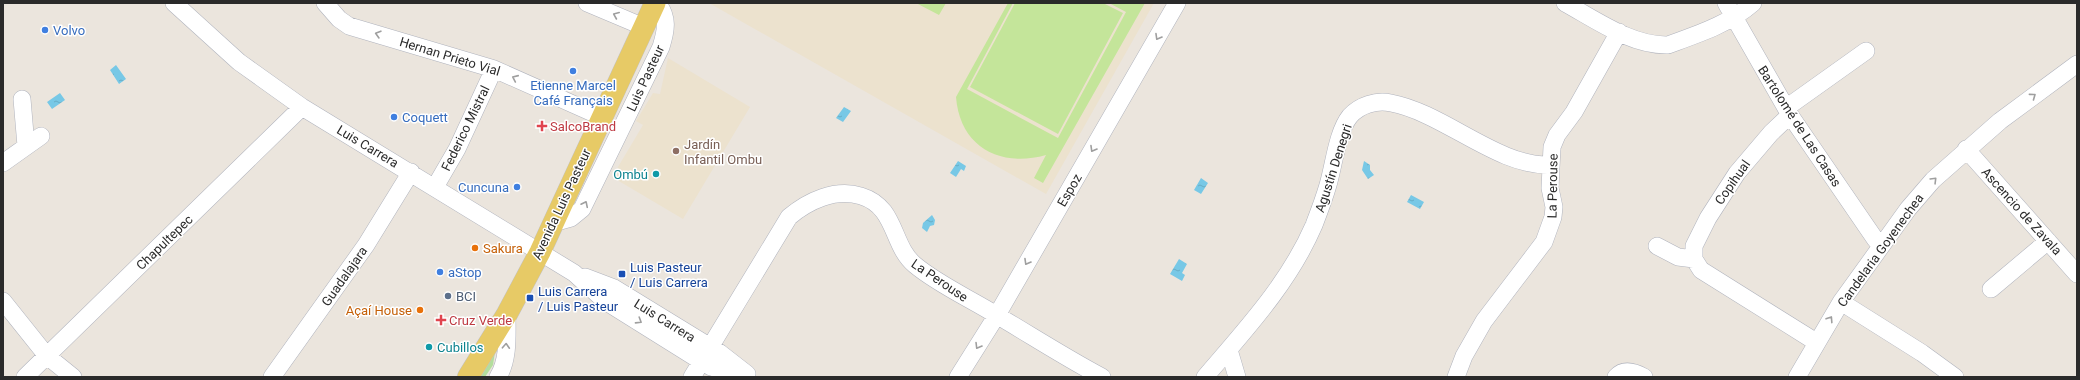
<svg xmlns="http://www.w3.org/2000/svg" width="2080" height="380" viewBox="0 0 2080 380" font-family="Roboto,sans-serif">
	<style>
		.education { fill: #ece2ce }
		.grass { fill: #b3de9d }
		.pitch { fill: #c4e59a }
		.water { fill: url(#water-ripples) }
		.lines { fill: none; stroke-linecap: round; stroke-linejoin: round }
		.minor-casing { stroke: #b0b3bd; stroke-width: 18 }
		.major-casing { stroke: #c3c3c3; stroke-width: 22 }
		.minor { stroke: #fff; stroke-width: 17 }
		.major { stroke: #e7ca66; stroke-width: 21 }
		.oneway { stroke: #9f9f9f }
		.shop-dot { fill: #3f7fe0; stroke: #fff; stroke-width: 1.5 }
		.health-dot { fill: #e0444e; stroke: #fff; stroke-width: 1.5 }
		.education-dot { fill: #8d6e63; stroke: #fff; stroke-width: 1.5 }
		.culture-dot { fill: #0f9aa8; stroke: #fff; stroke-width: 1.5 }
		.food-dot { fill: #e8710a; stroke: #fff; stroke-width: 1.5 }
		.transit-dot { fill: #1a4fb4; stroke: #fff; stroke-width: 1.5 }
		.service-dot { fill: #5c6f8a; stroke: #fff; stroke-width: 1.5 }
		.labels { text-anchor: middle; stroke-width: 3; stroke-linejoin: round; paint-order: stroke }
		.shop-label { font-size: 13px; fill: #366cbe; stroke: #fff; text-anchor: start }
		.street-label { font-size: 13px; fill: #2a2a2a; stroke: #fff }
		.health-label { font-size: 13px; fill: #be3a42; stroke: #fff; text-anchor: start }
		.education-label { font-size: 13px; fill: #785e54; stroke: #fff; text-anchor: start }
		.culture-label { font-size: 13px; fill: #0d838f; stroke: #fff; text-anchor: end }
		.food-label { font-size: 13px; fill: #c56008; stroke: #fff; text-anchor: start }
		.transit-label { font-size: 13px; fill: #164399; stroke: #fff; text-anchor: start }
		.service-label { font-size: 13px; fill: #4e5e75; stroke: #fff; text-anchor: start }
	</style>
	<defs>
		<pattern id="water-ripples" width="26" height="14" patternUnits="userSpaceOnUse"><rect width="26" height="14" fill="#77c8e6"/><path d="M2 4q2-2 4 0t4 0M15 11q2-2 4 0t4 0" fill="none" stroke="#67acc5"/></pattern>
	</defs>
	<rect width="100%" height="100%" fill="#ebe5dd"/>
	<!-- education -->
	<path class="education" d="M709,3H1154L1046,194Z
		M668,58L750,107L683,219L612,177L643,125L636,121L653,93L660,94Z"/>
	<!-- grass -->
	<path class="grass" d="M495,352L493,365L485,377H478Z"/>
	<!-- pitch -->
	<path class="pitch" d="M916,3H946L939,15Z
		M1008,3H1013L967,89L1058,138L1126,12L1109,3H1145L1043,183L1034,178L1046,155C1000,168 960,147 956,97Z
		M1015,3H1103L1123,13L1058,134L970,87Z"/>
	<!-- water -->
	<path class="water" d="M116,65L126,79L119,84L110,70Z
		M60,93L65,100L52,109L47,102Z
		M844,107L851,111L843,122L836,118Z
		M958,161L966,166L964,171L961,169L956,177L950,173Z
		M1364,161L1370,165V170L1374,175L1368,179L1362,170Z
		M1201,178L1208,183L1201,194L1194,190Z
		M1411,195L1424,202L1420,209L1407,202Z
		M932,215L935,220L934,225L930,226L927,232L922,228L923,223Z
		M1179,259L1187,264L1182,273L1185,275L1182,281L1170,274Z"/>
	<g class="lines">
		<defs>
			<path id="minor" d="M174,3L239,62L302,107L574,273L605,301L701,361L711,367L743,377
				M325,3L339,19L349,26L494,69L602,117
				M587,3L644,27
				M1565,3C1596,20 1632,46 1668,45C1698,34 1729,24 1753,3
				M1726,3L1790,115L1875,239L1881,246
				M22,99L26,146
				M1786,108L1866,51
				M1790,115L1771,133L1737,173L1708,218L1694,246V259L1701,270L1816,342
				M1966,149L2077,274
				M3,163L41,136
				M435,187L457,149L494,69
				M553,223L571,218L582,209L661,47C666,31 669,17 657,3
				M1657,246L1678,257L1694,259
				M585,277L614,288L720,353L747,374
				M1991,289L2048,241
				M3,301L47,356L73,377
				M1841,302L1922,353L1955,377
				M1229,350L1237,377
				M25,377L302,107
				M272,377L366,245L411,172
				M498,377C509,359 507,335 507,314
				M692,377L789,217C808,201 835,188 861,196C897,207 891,245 915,265C939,285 971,299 998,316C1032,336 1066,358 1102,377
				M958,377L997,315L1177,3
				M1205,377C1246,329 1289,283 1314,225C1319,212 1324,199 1328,185C1334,165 1337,132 1350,116C1360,105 1376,100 1391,103C1444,113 1498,167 1550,165
				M1456,377L1464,356L1484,321L1544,242L1553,217L1554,207L1550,188L1552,147L1557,135L1574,112L1619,32
				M1616,377C1624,368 1635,372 1644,377
				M1797,377L1841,302L1908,209L1933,180L2000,121L2077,64"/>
			<path id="major" d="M468,377L507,314L540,252L655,3"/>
		</defs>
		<!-- minor casing -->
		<use href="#minor" class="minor-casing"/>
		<!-- major casing -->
		<use href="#major" class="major-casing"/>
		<!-- minor -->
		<use href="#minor" class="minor"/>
		<!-- major -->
		<use href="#major" class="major"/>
	</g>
	<!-- one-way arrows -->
	<defs><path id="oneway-chevron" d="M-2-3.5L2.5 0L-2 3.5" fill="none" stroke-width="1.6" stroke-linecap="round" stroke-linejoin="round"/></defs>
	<g class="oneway">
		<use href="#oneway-chevron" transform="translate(616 15) rotate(-157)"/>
		<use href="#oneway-chevron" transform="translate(378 34) rotate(-164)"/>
		<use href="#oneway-chevron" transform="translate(1158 37) rotate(120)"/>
		<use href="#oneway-chevron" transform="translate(515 78) rotate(-156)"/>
		<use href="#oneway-chevron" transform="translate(2033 96) rotate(-36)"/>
		<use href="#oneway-chevron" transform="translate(1093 149) rotate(120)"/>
		<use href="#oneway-chevron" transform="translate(1934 180) rotate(-45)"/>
		<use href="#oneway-chevron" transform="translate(585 204) rotate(-64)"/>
		<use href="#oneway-chevron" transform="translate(1027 262) rotate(120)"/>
		<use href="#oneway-chevron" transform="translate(1830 319) rotate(-57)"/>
		<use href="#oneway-chevron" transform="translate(639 321) rotate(32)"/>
		<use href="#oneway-chevron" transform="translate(506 346) rotate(-87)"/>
		<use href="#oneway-chevron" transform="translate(978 346) rotate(121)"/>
	</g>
	<!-- markers -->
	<g class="shop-dot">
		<circle cx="45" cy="30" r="4"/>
		<circle cx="573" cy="71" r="4"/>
		<circle cx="394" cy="117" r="4"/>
		<circle cx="517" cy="187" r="4"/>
		<circle cx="440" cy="272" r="4"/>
	</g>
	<g class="health-dot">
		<path d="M540 120h4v4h4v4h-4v4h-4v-4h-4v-4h4z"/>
		<path d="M439 314h4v4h4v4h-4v4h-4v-4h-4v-4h4z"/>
	</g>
	<circle class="education-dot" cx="676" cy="151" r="4"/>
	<g class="culture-dot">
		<circle cx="656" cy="174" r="4"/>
		<circle cx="429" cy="347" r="4"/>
	</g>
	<g class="food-dot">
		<circle cx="475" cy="248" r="4"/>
		<circle cx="420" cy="310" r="4"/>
	</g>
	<g class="transit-dot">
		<rect x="618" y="270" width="8" height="8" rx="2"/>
		<rect x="526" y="294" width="8" height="8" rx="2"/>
	</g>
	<circle class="service-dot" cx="448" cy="296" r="4"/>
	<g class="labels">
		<!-- shop labels -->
		<g class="shop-label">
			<text x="53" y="35">Volvo</text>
			<text x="573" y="90" text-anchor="middle">Etienne Marcel<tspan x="573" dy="15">Café Français</tspan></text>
			<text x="402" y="122">Coquett</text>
			<text x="509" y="192" text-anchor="end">Cuncuna</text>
			<text x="448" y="277">aStop</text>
		</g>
		<!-- street labels -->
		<g class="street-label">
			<text transform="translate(450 56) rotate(17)" y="5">Hernan Prieto Vial</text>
			<text transform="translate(645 78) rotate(-65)" y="5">Luis Pasteur</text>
			<text transform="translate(1800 126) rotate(57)" y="5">Bartolomé de Las Casas</text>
			<text transform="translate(465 128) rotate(-64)" y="5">Federico Mistral</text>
			<text transform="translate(368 146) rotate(31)" y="5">Luis Carrera</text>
			<text transform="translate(1333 168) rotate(-72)" y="5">Agustín Denegri</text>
			<text transform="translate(1732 182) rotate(-55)" y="5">Copihual</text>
			<text transform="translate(1552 186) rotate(-89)" y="5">La Perouse</text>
			<text transform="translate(1069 190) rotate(-60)" y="5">Espoz</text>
			<text transform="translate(561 204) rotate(-65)" y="5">Avenida Luis Pasteur</text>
			<text transform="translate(2022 211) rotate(48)" y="5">Ascencio de Zavala</text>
			<text transform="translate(164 242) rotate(-44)" y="5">Chapultepec</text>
			<text transform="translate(1880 250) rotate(-54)" y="5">Candelaria Goyenechea</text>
			<text transform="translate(344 276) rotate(-55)" y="5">Guadalajara</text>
			<text transform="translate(940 280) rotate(34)" y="5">La Perouse</text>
			<text transform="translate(665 320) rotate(32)" y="5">Luis Carrera</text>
		</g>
		<!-- health labels -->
		<g class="health-label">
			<text x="550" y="131">SalcoBrand</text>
			<text x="449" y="325">Cruz Verde</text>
		</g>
		<!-- education labels -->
		<g class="education-label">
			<text x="684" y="149">Jardín<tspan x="684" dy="15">Infantil Ombu</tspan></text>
		</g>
		<!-- culture labels -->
		<g class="culture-label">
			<text x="648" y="179">Ombú</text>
			<text x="437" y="352" text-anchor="start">Cubillos</text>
		</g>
		<!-- food labels -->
		<g class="food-label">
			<text x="483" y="253">Sakura</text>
			<text x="412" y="315" text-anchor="end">Açaí House</text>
		</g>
		<!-- transit labels -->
		<g class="transit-label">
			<text x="630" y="272">Luis Pasteur<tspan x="630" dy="15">/ Luis Carrera</tspan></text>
			<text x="538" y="296">Luis Carrera<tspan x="538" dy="15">/ Luis Pasteur</tspan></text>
		</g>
		<!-- service labels -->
		<g class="service-label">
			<text x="456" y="301">BCI</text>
		</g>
	</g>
	<!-- border -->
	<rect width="2080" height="380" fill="none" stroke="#2a2a2a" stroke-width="8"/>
</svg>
